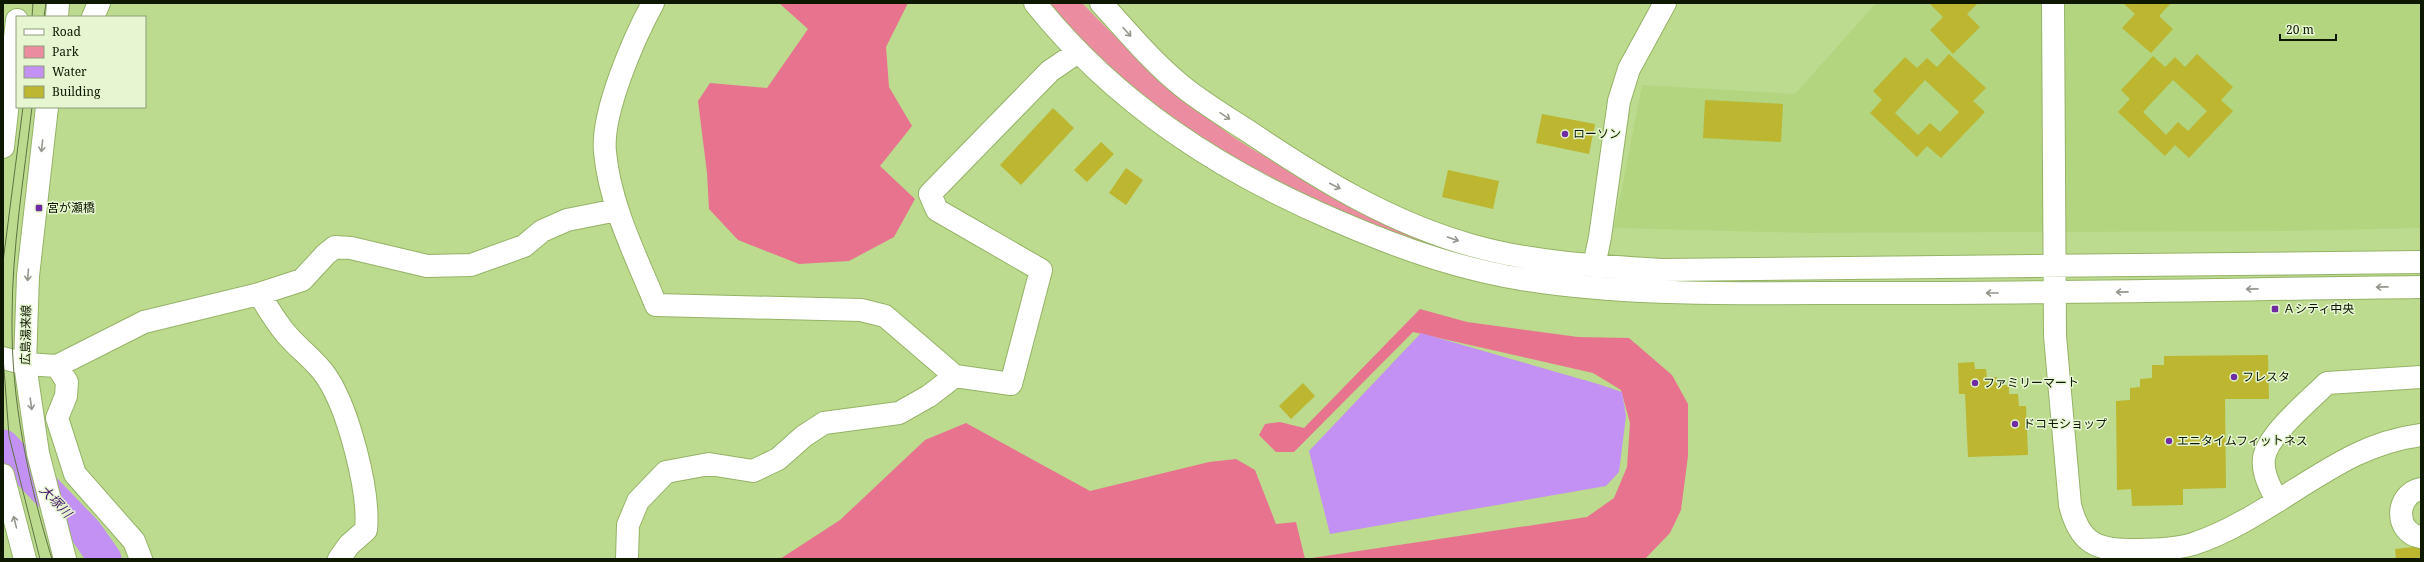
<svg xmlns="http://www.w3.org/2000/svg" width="2424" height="562" viewBox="0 0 2424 562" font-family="'Noto Serif','Noto Sans JP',serif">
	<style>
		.built { fill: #b3d580 }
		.green { fill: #ec8ca1 }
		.forest { fill: #e8738f }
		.water { fill: #c391f3 }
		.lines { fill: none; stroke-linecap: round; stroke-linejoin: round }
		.river { stroke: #c391f3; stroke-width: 33 }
		.building { fill: #bcb630; fill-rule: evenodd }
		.minor-casing { stroke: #95b367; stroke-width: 24 }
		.major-casing { stroke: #95b367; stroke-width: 24 }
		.minor { stroke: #fff; stroke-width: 22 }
		.major { stroke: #fff; stroke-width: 22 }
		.tram { stroke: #5f7343; stroke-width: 1 }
		.oneway { stroke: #93978c }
		.poi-dot { fill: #702da2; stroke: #e5f6d0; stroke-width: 1.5 }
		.labels { text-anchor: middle; stroke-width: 3; stroke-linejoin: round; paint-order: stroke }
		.poi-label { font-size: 12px; fill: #0e1800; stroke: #e5f6d0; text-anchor: start }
		.street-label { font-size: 12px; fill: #0e1800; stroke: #e5f6d0 }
		.water-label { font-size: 13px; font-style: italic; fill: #49176e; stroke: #e5f6d0 }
	</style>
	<rect width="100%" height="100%" fill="#bcdb8e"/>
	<!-- built -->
	<path class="built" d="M1876,3H2421V228L2283,231L1808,233L1614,228L1642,85L1795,94Z"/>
	<!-- green -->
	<path class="green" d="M1043,3H1082C1129,51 1177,98 1232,136C1294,177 1363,208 1430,242L1428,249L1285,187L1217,148L1157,110L1101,63Z"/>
	<!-- forest -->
	<path class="forest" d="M779,3H908L886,47L889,87L912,126L880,166L915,199L894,237L849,261L799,264L738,240L709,209L707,173L698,101L710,83L767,88L808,29Z
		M1420,309L1467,322L1578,337L1629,338L1672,375L1688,404V456L1681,510L1670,533L1645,559H780L840,520L925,440L966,423L1090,491L1209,462L1236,459L1255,470L1276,524L1296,522L1305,559L1587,517L1614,498L1627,467L1630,423L1621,390L1593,373L1413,332L1294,452H1276L1259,435L1265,424L1280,422L1304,428Z"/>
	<!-- water -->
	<path class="water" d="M1421,333L1598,384L1622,392L1626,416L1619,472L1606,486L1330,534L1309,451Z"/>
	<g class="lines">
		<!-- river -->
		<path class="river" d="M3,446L86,532L105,559"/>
	</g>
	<!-- building -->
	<path class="building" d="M1978,3L1967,14L1980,27L1953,54L1930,30L1943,17L1930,4Z
		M2123,3H2171L2159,16L2173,29L2151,53L2122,28L2135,14Z
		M1949,54L1986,88L1973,101L1985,112L1941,158L1927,146L1917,157L1870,113L1882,100L1873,91L1905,57L1917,68L1927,58L1937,67ZM1925,80L1959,112L1940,132L1930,123L1918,135L1895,113Z
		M2197,54L2233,87L2221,100L2233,111L2189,158L2175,145L2165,156L2118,112L2130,99L2121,90L2153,56L2165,67L2175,57L2185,67ZM2173,80L2207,111L2188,131L2178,122L2166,135L2143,112Z
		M1705,100L1783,104L1781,142L1703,138Z
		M1053,108L1074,128L1021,185L1000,165Z
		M1542,114L1595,124L1589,154L1536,143Z
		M1101,142L1114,154L1087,182L1074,170Z
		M1126,168L1143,180L1126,205L1109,193Z
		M1448,170L1499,181L1493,209L1442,197Z
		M2268,355L2269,399H2225L2226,488L2183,489V505L2132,506L2131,489L2117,490L2116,401L2130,400V388L2140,387V379L2152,378V365H2164V356Z
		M1974,362L1975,369H1986L1987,378L1997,377V385H2009V394H2018L2019,406H2026L2028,455L1968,457L1965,394H1959L1958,363Z
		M1303,383L1315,396L1291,419L1279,406Z
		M2421,546V559H2396L2395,549Z"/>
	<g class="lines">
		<defs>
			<path id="minor" d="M653,3C634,38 601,113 605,152C610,206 636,256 656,305L861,310L885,316L955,376
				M1035,3C1116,104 1220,171 1337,221C1404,250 1470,273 1542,282C1661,298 1784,292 1904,293C2076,293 2249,289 2421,287
				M1101,3C1127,31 1152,62 1182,86C1203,103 1228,118 1251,133C1321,180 1391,223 1474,246C1535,263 1598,266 1662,270L2421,262
				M2053,3L2055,336L2070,505C2079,540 2093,550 2129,550C2150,550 2172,550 2193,544C2251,525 2300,482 2355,455C2376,445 2398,438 2421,435
				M93,17L99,3
				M1594,266L1600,237L1619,101L1629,69L1665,3
				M259,294C268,308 277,324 288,336C300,350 316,361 326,376C348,408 370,491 366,530L349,545L339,559
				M3,358L25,364L57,366L67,382L66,396L57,418L75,474L134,541L141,559
				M57,366L144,322L259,294L302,280L326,254L335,247L351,248L427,266L471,265L524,246L542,231L567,220L617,210
				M2421,489C2395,494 2394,533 2421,537
				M2278,501C2271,490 2262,472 2264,458C2267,435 2310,400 2327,383L2421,377
				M627,559L628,525L638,501L666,472L709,464L753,471L778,459L804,436L824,423L899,413L929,396L955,376L1011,384L1041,270L937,210L930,194L1050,71L1078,52"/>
			<path id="major" d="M57,17L58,3
				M47,107L28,276L25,364L38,453L65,559
				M3,147L17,20
				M3,475L25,559"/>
		</defs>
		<!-- minor casing -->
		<use href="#minor" class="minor-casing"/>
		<!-- major casing -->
		<use href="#major" class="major-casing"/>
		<!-- minor -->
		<use href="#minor" class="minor"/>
		<!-- major -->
		<use href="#major" class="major"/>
		<!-- tram -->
		<path class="tram" d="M32,17L33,3
			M44,17L46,3
			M32,107C24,177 12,248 12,318C11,400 28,481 52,559
			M3,262L23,107
			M3,356L9,436L40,559"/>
	</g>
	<!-- one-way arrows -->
	<defs><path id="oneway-shaft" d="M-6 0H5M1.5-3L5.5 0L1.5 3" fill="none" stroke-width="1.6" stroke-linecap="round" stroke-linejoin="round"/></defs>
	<g class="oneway">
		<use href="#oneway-shaft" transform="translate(1127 32) rotate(48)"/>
		<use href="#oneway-shaft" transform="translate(1225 116) rotate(34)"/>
		<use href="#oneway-shaft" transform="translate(42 146) rotate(96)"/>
		<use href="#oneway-shaft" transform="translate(1335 186) rotate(27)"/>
		<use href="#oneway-shaft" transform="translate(1453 239) rotate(19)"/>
		<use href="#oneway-shaft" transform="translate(28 275) rotate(94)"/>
		<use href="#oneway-shaft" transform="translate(2382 287) rotate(179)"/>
		<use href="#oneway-shaft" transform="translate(2252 289) rotate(179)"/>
		<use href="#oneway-shaft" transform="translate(2122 292) rotate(179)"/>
		<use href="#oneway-shaft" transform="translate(1992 293) rotate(-180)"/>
		<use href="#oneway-shaft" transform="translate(31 404) rotate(82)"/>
		<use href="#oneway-shaft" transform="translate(15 522) rotate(-104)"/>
	</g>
	<!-- markers -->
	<g class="poi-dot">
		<circle cx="1565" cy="134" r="4"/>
		<rect x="35" y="204" width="8" height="8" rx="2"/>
		<rect x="2271" y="305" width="8" height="8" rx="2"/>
		<circle cx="2234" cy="377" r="4"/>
		<circle cx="1975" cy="383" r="4"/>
		<circle cx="2015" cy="424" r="4"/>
		<circle cx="2169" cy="441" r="4"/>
	</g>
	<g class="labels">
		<!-- poi labels -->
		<g class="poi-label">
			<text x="1573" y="138">ローソン</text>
			<text x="47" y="212">宮が瀬橋</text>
			<text x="2283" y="313">Ａシティ中央</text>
			<text x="2242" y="381">フレスタ</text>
			<text x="1983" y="387">ファミリーマート</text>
			<text x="2023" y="428">ドコモショップ</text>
			<text x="2177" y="445">エニタイムフィットネス</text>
		</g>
		<!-- street labels -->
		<g class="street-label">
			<text transform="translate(26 335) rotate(-89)" y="4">広島湯来線</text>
		</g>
		<!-- water labels -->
		<g class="water-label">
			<text transform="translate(56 501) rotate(46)" y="5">大塚川</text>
		</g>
	</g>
	<!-- border -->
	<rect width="2424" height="562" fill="none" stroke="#0e1800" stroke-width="8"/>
	<!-- legend -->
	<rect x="16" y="16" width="130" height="92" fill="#e5f6d0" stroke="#8f9d7d"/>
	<rect x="24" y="29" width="20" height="6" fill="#ffffff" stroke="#8f9d7d"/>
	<text x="52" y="36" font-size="12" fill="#0e1800">Road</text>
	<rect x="24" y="46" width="20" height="12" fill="#ec8ca1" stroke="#8f9d7d"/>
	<text x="52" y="56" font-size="12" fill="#0e1800">Park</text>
	<rect x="24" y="66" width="20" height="12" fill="#c391f3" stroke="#8f9d7d"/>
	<text x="52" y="76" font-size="12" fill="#0e1800">Water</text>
	<rect x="24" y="86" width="20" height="12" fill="#bcb630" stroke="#8f9d7d"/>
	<text x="52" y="96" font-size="12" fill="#0e1800">Building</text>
	<!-- scale -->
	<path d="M2280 34v6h56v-6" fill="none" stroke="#0e1800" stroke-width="2"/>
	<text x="2286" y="34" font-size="12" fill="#0e1800" stroke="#e5f6d0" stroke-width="3" paint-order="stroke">20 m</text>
</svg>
